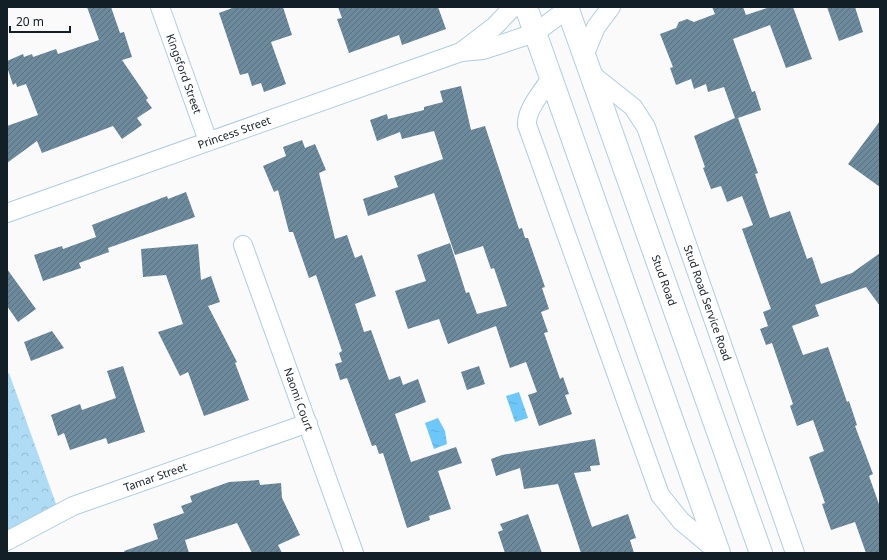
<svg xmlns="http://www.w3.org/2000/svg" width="887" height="560" viewBox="0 0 887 560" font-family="'Noto Sans',sans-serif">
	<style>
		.park { fill: url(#park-crowns) }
		.water { fill: url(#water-ripples) }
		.building { fill: url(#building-hatch) }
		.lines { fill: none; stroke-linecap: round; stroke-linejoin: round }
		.minor-casing { stroke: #aecee1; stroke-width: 20 }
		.primary-casing { stroke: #aecee1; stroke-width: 24 }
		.minor { stroke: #fff; stroke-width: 18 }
		.primary { stroke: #fff; stroke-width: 22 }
		.labels { text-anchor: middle; stroke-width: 4; stroke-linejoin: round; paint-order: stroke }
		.street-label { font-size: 11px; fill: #131f26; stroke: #fafafa }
	</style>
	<defs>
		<pattern id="park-crowns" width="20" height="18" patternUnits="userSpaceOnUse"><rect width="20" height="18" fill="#afdbf5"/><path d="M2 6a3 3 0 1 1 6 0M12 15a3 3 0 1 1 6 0" fill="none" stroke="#96bcd2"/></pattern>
		<pattern id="water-ripples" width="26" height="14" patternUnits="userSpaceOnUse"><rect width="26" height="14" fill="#6ec7f9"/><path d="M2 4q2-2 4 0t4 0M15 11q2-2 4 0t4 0" fill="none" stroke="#5eaad5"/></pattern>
		<pattern id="building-hatch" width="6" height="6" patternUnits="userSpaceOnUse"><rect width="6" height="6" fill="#6c8a9c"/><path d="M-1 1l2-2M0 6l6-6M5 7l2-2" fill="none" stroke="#58707f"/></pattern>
	</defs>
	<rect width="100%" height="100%" fill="#fafafa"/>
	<!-- park -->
	<path class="park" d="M9,373L59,512L7,541V374Z"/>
	<!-- water -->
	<path class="water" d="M519,392L528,418L515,422L506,396Z
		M438,418L445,431L447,444L434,449L425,423Z"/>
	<!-- building -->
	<path class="building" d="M87,7H111L120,33L124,32L132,57L122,60L148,98L146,100L152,108L137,118L142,125L122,139L113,126L42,153L37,141L7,163V126L38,115L26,84L17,87L16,83L13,85L7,67V61L23,54L24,57L32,54L33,57L56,49L58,54L99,40Z
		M235,7H283L292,35L271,42L286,84L264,92L261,83L252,86L248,73L240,75L219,13Z
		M338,7H438L446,29L402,45L399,35L349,53L337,19L342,18Z
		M712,7H743L746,15L770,7H793L812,59L786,68L770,25L733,39L752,92L755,91L761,110L738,118L758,173L755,174L770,218L790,211L807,259L812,257L821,284L852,273L880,253V306L866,287L815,305L819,316L792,326L803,355L828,347L847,402L849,401L857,425L855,426L873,474L869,476L880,507V553H866L855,522L831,530L822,504L825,503L809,457L824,451L813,420L797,426L790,406L793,404L772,343L766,345L760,329L768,326L763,312L771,309L742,229L753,225L742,196L727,202L721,186L711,189L703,168L705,167L694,136L735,118L724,87L708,92L706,84L694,89L691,79L676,85L670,68L673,67L660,34L676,28L679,22L687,19L694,22L715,14Z
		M827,7H855L863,32L839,41Z
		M461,86L471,130L485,126L519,229L522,228L525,238H528L545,287L542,288L549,309L541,312L548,332L544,333L560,379L563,377L569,394L565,395L572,414L539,426L528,395L537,392L526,362L510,368L496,326L448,344L439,319L408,329L395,291L426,281L417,255L450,243L466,293L469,292L477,314L507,306L494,268L491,269L483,246L455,255L434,193L368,216L363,199L398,187L394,176L443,159L434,131L402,139L400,132L377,141L370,120L387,114L388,119L424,110V107L443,102L440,91Z
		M880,121V187L848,164Z
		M302,140L305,148L315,144L326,170L319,173L335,239L347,235L355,258L362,255L376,296L355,304L364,332L371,330L389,380L400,376L403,385L418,379L426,402L395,414L411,462L456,447L462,463L438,471L451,509L429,516L430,520L407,528L383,453L379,454L376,445L372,446L347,378L340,380L335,364L342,362L339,353L342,351L316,275L309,278L293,232H289L278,190L274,192L263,166L286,156L283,147Z
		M186,192L195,217L108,248L109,252L79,263L81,268L43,281L34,255L62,246L63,249L96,237L92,225L167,196L168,199Z
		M198,244L201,280L211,276L220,302L208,306L237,362L235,363L249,400L204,416L188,372L180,376L158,332L183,324L166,275L143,277L141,249Z
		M7,269L36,309L18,322L7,306Z
		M52,331L64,348L31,361L24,342Z
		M123,366L145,432L108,444L106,438L70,450L64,433L58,436L51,415L80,404L82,410L116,398L107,371Z
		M479,366L485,384L467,390L461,372Z
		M595,439L600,465L590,466L591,471L574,473L592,527L628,514L636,538L630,540L634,553H581L558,484L524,489L520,468L496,476L491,459L502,455Z
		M259,480L260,485L281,483L282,498L300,535L278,545L282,553H252L237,523L185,540L189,553H125L124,551L158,539L153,524L184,513L181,506L192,502L190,496L229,482Z
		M528,514L542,553H505L498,532L503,530L500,524Z"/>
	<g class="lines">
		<defs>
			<g id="minor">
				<path id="s1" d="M160,7L208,141"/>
				<path d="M461,52L495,26L513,7"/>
				<path d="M584,56L596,27L611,7"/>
				<path id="s2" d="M590,73L633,107L646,127L795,553"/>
				<path d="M551,78C543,91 526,109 527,125L660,495L681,521L718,552"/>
				<path id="s3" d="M7,213L461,52L483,50L535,33L570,7"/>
				<path id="s4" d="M243,245L354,553"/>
				<path id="s5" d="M7,541L73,506L308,423"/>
			</g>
			<g id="primary">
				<path d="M526,7L719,553"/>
				<path id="s6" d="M567,7L761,553"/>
			</g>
		</defs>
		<!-- minor casing -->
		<use href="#minor" class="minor-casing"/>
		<!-- primary casing -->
		<use href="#primary" class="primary-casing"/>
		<!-- minor -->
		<use href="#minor" class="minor"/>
		<!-- primary -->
		<use href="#primary" class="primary"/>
	</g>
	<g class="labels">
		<!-- street labels -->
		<g class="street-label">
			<text dy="4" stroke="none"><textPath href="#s1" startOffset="71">Kingsford Street</textPath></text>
			<text dy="4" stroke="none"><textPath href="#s3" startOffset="241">Princess Street</textPath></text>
			<text dy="4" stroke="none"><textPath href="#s6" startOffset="290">Stud Road</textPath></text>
			<text dy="4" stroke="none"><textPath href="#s2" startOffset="265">Stud Road Service Road</textPath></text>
			<text dy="4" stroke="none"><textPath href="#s4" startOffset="164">Naomi Court</textPath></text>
			<text dy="4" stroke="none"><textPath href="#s5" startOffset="162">Tamar Street</textPath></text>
		</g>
	</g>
	<!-- border -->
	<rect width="887" height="560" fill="none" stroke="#131f26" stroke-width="16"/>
	<!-- scale -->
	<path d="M10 26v6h60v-6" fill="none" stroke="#131f26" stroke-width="2"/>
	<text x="16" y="26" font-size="12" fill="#131f26" stroke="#fafafa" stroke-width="3" paint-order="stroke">20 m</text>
</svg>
